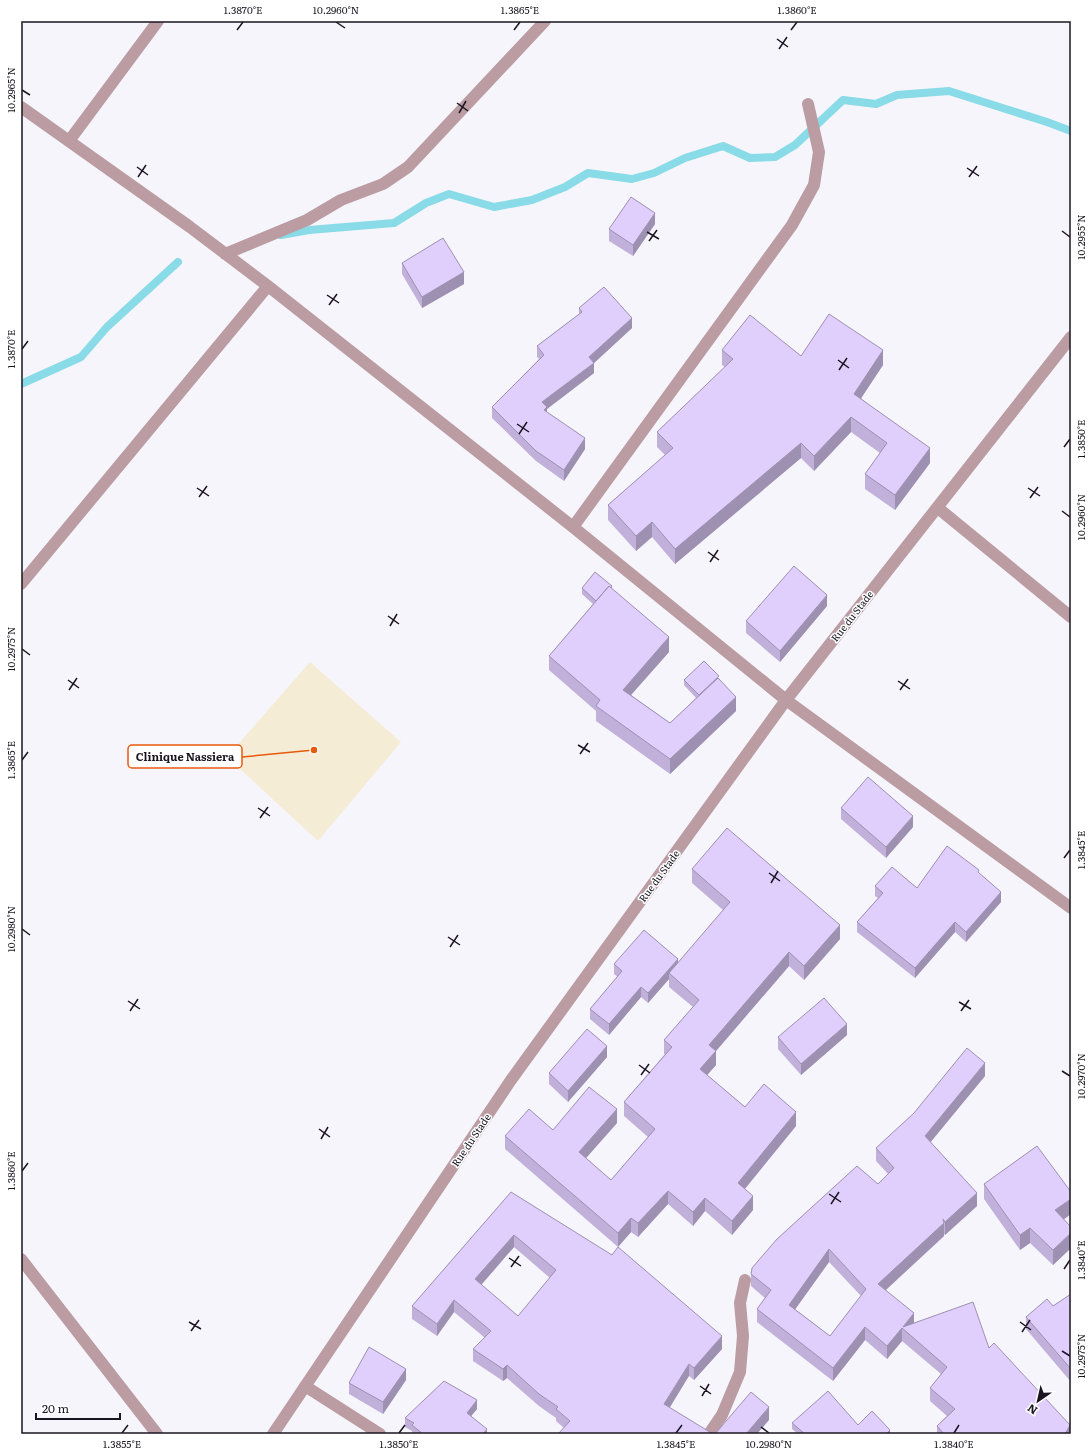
<svg xmlns="http://www.w3.org/2000/svg" width="1092" height="1455" viewBox="0 0 1092 1455" font-family="Literata,serif">
	<style>
		.medical { fill: #f5ecd6 }
		.lines { fill: none; stroke-linecap: round; stroke-linejoin: round }
		.stream { stroke: #88dbe7; stroke-width: 8 }
		.street { stroke: #ba9ca2; stroke-width: 12 }
		.wall { fill: #c1b1da; fill-rule: evenodd }
		.shaded-wall { fill: #9d90b1 }
		.building { fill: #e0cefd; stroke: #9d90b1; fill-rule: evenodd }
		.ticks { fill: none; stroke: #1a1621; stroke-width: 1.5 }
		.labels { text-anchor: middle; stroke-width: 3; stroke-linejoin: round; paint-order: stroke }
		.street-label { font-size: 10px; fill: #1a1621; stroke: #fff }
		.leader { fill: none; stroke: #e8590c; stroke-width: 1.5 }
		.callout-dot { fill: #e8590c; stroke: #fff; stroke-width: 1.5 }
		.callout { fill: #fff; stroke: #e8590c; stroke-width: 1.5 }
		.callout-label { font-size: 11px; text-anchor: middle; font-weight: bold; fill: #1a1621 }
		.neatline { fill: none; stroke: #1a1621; stroke-width: 1.5 }
		.ticks-label { font-size: 10px; text-anchor: middle; fill: #1a1621 }
	</style>
	<rect width="100%" height="100%" fill="#f7f5fc"/>
	<!-- medical -->
	<path class="medical" d="M310,662L401,742L318,841L227,757Z"/>
	<g class="lines">
		<!-- stream -->
		<path class="stream" d="M281,235L309,230L394,223L426,203L449,194L494,207L532,200L565,187L588,173L632,179L654,173L685,158L723,146L750,158L775,157L795,145L843,100L876,104L897,95L949,91L1047,122L1071,131
			M21,384L81,357L107,327L178,262"/>
		<!-- street -->
		<path class="street" d="M21,107L190,227L268,286L573,527L786,700L1071,908
			M69,141L158,21
			M225,254L307,220L341,200L383,184L408,167L545,21
			M938,508L1071,617
			M573,527L792,225L814,185L819,152L808,104
			M21,584L268,286
			M21,1259L157,1434
			M305,1386L380,1434
			M273,1434L511,1080L786,700L1071,337
			M709,1434L722,1415L740,1372L743,1336L740,1303L745,1280"/>
	</g>
	<!-- wall -->
	<path class="wall" d="M655,224L633,256L609,241V229Z
		M402,263L464,284L422,308L402,274Z
		M579,308L632,328L594,363V373L547,409V413L585,449L564,481L536,461L492,418V407L539,359L537,357V346L579,314Z
		M722,350L801,356L883,365L861,398L930,463L895,510L865,489V474L880,453L851,432L814,471L801,458L675,564L652,537L636,551L608,520V505L665,455L657,447V432L725,367L722,365Z
		M582,588L612,589L669,652L631,695L670,723L696,698L684,685V680L719,678L736,711L670,774L596,721V711L549,670V656L593,604L582,594Z
		M827,606L780,662L746,633V621Z
		M841,808L913,827L886,858L841,819Z
		M692,869L840,939L804,980L789,966L716,1051V1065L707,1075L745,1107L796,1126L745,1189L753,1210L732,1235L705,1211L693,1226L668,1204L638,1237L631,1232L618,1247L505,1149V1136L617,1123L586,1158L611,1180L648,1137L624,1116V1102L665,1054H664V1040L693,1007L669,987V979L648,1003L641,997L609,1035L590,1019V1009L618,977L614,974V964H678L723,910L692,883Z
		M979,873L1001,902L966,942L955,932L915,978L857,932V922L878,898L875,896V886L917,888Z
		M847,1035L801,1075L778,1049V1037Z
		M607,1057L568,1102L549,1084V1073Z
		M985,1076L930,1142L977,1206L945,1235L944,1234V1236L886,1290L914,1323L989,1348L1070,1434H937V1426L947,1416L930,1401V1388L941,1374L902,1341L887,1359L865,1340L833,1381L757,1322V1309L765,1298L751,1286V1274L878,1184L888,1174L876,1161V1148ZM829,1262L861,1296L830,1336L795,1309Z
		M984,1184L1071,1214L1063,1219L1071,1227V1248L1053,1265L1030,1243L1020,1250L984,1199Z
		M511,1192L722,1349L694,1380L689,1376L564,1428L556,1421V1418L539,1406L507,1378L503,1381L473,1361V1349L485,1338L454,1312L437,1336L412,1319V1306ZM514,1247L550,1278L518,1316L481,1285Z
		M1071,1294V1382L1026,1329V1317L1053,1306Z
		M406,1380L383,1414L349,1394V1383Z
		M477,1409L471,1416L487,1434H412V1431L405,1427V1418Z
		M792,1423L858,1425L890,1434H798L792,1429Z"/>
	<!-- shaded-wall -->
	<path class="shaded-wall" d="M655,213V224L633,256V245Z
		M464,272V284L422,308V297Z
		M632,318V328L594,363V373L547,409V418L544,421L542,402L589,357Z
		M883,350V365L854,409V394Z
		M851,417V432L814,471V456Z
		M585,438V449L564,481V470Z
		M801,443V458L675,564V549Z
		M930,448V463L895,510V495Z
		M652,522V537L636,551V536Z
		M827,595V606L780,662V651Z
		M669,637V652L623,704V690Z
		M736,697V711L670,774V759Z
		M913,816V827L886,858V847Z
		M1001,892V902L966,942V932Z
		M955,922V932L915,978V968Z
		M840,925V939L804,980V966Z
		M789,952V966L716,1051V1065L700,1083V1069L709,1045Z
		M678,959V969L669,973V979L648,1003V993Z
		M641,987V997L609,1035V1024Z
		M847,1024V1035L801,1075V1064Z
		M607,1046V1057L568,1102V1091Z
		M985,1063V1076L925,1149V1136Z
		M617,1109V1123L579,1166V1152Z
		M796,1112V1126L738,1197V1183Z
		M668,1191V1204L638,1237V1223Z
		M977,1193V1206L945,1235V1222Z
		M753,1196V1210L732,1235V1221Z
		M705,1198V1211L693,1226V1212Z
		M1071,1199V1214L1055,1226V1210Z
		M631,1218V1232L618,1247V1233Z
		M944,1223V1236L878,1297V1284Z
		M1030,1228V1243L1020,1250V1235Z
		M1071,1233V1248L1053,1265V1250Z
		M514,1235V1247L475,1292V1279Z
		M829,1249V1262L789,1318V1305Z
		M454,1300V1312L437,1336V1324Z
		M914,1313V1326L903,1327Z
		M865,1327V1340L833,1381V1368Z
		M902,1328V1341L887,1359V1346Z
		M722,1336V1349L694,1380V1368Z
		M689,1364V1376L664,1417V1404Z
		M507,1365V1378L503,1381V1369Z
		M406,1369V1380L383,1414V1402Z
		M477,1400V1409L467,1421V1413Z
		M769,1407V1420L757,1434H746Z
		M1070,1425V1434H1065Z
		M487,1429V1434H483Z
		M890,1430V1434H886Z"/>
	<!-- building -->
	<path class="building" d="M631,197L655,213L633,245L609,229Z
		M443,238L464,272L422,297L402,263Z
		M604,287L632,318L589,357L594,363L542,402L547,407L544,410L585,438L564,470L536,451L492,407L544,355L537,346L582,312L579,308Z
		M829,314L883,350L854,394L930,448L895,495L865,474L887,443L851,417L814,456L801,443L675,549L652,522L636,536L608,505L673,448L657,432L733,359L722,350L750,315L801,356Z
		M794,566L827,595L780,651L746,621Z
		M595,572L612,586L611,588L609,586L596,601L582,588Z
		M609,586L669,637L623,690L670,723L718,678L736,697L670,759L596,706L600,700L549,656Z
		M704,661L719,676L699,695L684,680Z
		M868,777L913,816L886,847L841,808Z
		M727,828L840,925L804,966L789,952L709,1045L716,1051L700,1069L745,1107L764,1084L796,1112L738,1183L753,1196L732,1221L705,1198L693,1212L668,1191L638,1223L631,1218L618,1233L505,1136L529,1109L553,1130L589,1087L617,1109L579,1152L611,1180L655,1129L624,1102L672,1047L664,1040L699,1000L669,973L730,902L692,869Z
		M947,846L979,870L978,872L1001,892L966,932L955,922L915,968L857,922L883,893L875,886L892,867L917,888Z
		M644,930L678,959L648,993L641,987L609,1024L590,1009L622,971L614,964Z
		M824,998L847,1024L801,1064L778,1037Z
		M587,1029L607,1046L568,1091L549,1073Z
		M967,1048L985,1063L925,1136L977,1193L945,1222L943,1219L944,1223L878,1284L914,1313L903,1327L973,1302L989,1348L994,1343L1070,1425L1065,1434H944L937,1426L955,1409L930,1388L947,1367L902,1328L887,1346L865,1327L833,1368L757,1309L771,1290L751,1274L752,1268L777,1239L857,1166L878,1184L894,1168L876,1148L914,1113ZM829,1249L866,1289L830,1336L789,1305Z
		M1037,1146L1071,1192V1199L1055,1210L1071,1227V1233L1053,1250L1030,1228L1020,1235L984,1184Z
		M511,1192L612,1255L618,1247L722,1336L694,1368L689,1364L664,1404L713,1434H558L570,1421L556,1409L558,1407L539,1394L507,1365L503,1369L473,1349L491,1331L454,1300L437,1324L412,1306ZM514,1235L556,1270L518,1316L475,1279Z
		M1071,1294V1369L1026,1317L1047,1299L1053,1306Z
		M369,1347L406,1369L383,1402L349,1383Z
		M444,1381L477,1400L467,1413L487,1429L483,1434H423L412,1425L414,1423L405,1418Z
		M828,1391L858,1425L872,1411L890,1430L886,1434H805L792,1423Z
		M751,1392L769,1407L746,1434H715Z"/>
	<!-- ticks -->
	<path class="ticks" d="M336,22L345,28M237,30L243,22M514,30L520,22M791,30L797,22M777,39L788,47M779,49L787,37M22,90L30,95M457,103L468,111M459,113L466,101M137,167L148,175M967,168L979,176M138,177L146,165M969,177L977,166M1062,231L1070,237M647,232L659,239M649,241L657,230M327,295L339,303M329,305L337,294M22,349L28,341M838,360L849,368M839,370L847,358M517,424L529,432M519,434L527,422M1064,447L1070,439M197,488L209,496M1028,488L1040,496M199,497L207,486M1030,498L1038,487M1062,511L1070,517M708,552L719,560M710,562L718,550M388,616L399,624M390,626L397,614M22,649L30,655M68,680L79,688M898,681L910,689M69,690L77,678M900,690L908,679M578,745L590,752M580,754L588,743M22,760L28,752M258,808L270,816M260,818L268,807M1064,858L1070,850M769,873L780,881M771,883L778,871M22,929L30,935M448,937L460,945M450,947L458,935M128,1001L140,1009M959,1002L971,1009M130,1011L138,999M961,1011L969,1000M639,1065L650,1073M1062,1071L1070,1076M641,1075L649,1064M319,1129L330,1137M321,1139L328,1127M22,1171L28,1163M829,1194L841,1202M831,1204L839,1192M509,1258L521,1266M511,1267L519,1256M1064,1269L1070,1260M189,1322L201,1329M1020,1322L1031,1330M191,1331L199,1320M1022,1332L1030,1320M1062,1351L1070,1356M700,1386L711,1394M702,1396L709,1384M761,1427L769,1433M122,1433L128,1425M399,1433L405,1425M676,1433L682,1425M954,1433L959,1425"/>
	<g class="labels">
		<!-- street labels -->
		<g class="street-label">
			<text transform="translate(852 616) rotate(-52)" y="4">Rue du Stade</text>
			<text transform="translate(659 876) rotate(-54)" y="4">Rue du Stade</text>
			<text transform="translate(471 1140) rotate(-56)" y="4">Rue du Stade</text>
		</g>
	</g>
	<!-- callouts -->
	<path class="leader" d="M314 750L242 757"/>
	<circle class="callout-dot" cx="314" cy="750" r="4"/>
	<rect class="callout" x="128" y="745" width="114" height="23" rx="4"/>
	<g class="callout-label">
		<text x="185" y="761">Clinique Nassiera</text>
	</g>
	<!-- border -->
	<rect width="1092" height="1455" fill="none" stroke="#ffffff" stroke-width="44"/>
	<!-- north arrow -->
	<g transform="translate(1038 1401) rotate(214)" stroke="#ffffff" stroke-width="3" paint-order="stroke">
	<path d="M0-3L7 15L0 10L-7 15Z" fill="#1a1621"/>
	<text y="-6" font-size="11" font-weight="bold" text-anchor="middle" fill="#1a1621">N</text>
	</g>
	<!-- scale -->
	<path d="M36 1413v6h84v-6" fill="none" stroke="#1a1621" stroke-width="2"/>
	<text x="42" y="1413" font-size="12" fill="#1a1621" stroke="#ffffff" stroke-width="3" paint-order="stroke">20 m</text>
	<rect x="22" y="22" width="1048" height="1411" class="neatline"/>
	<g class="ticks-label">
		<text x="243" y="14">1.3870°E</text>
		<text x="336" y="14">10.2960°N</text>
		<text x="520" y="14">1.3865°E</text>
		<text x="797" y="14">1.3860°E</text>
		<text transform="translate(11 90) rotate(-90)" y="4">10.2965°N</text>
		<text transform="translate(1081 237) rotate(-90)" y="4">10.2955°N</text>
		<text transform="translate(11 349) rotate(-90)" y="4">1.3870°E</text>
		<text transform="translate(1081 439) rotate(-90)" y="4">1.3850°E</text>
		<text transform="translate(1081 517) rotate(-90)" y="4">10.2960°N</text>
		<text transform="translate(11 649) rotate(-90)" y="4">10.2975°N</text>
		<text transform="translate(11 760) rotate(-90)" y="4">1.3865°E</text>
		<text transform="translate(1081 850) rotate(-90)" y="4">1.3845°E</text>
		<text transform="translate(11 929) rotate(-90)" y="4">10.2980°N</text>
		<text transform="translate(1081 1076) rotate(-90)" y="4">10.2970°N</text>
		<text transform="translate(11 1171) rotate(-90)" y="4">1.3860°E</text>
		<text transform="translate(1081 1260) rotate(-90)" y="4">1.3840°E</text>
		<text transform="translate(1081 1356) rotate(-90)" y="4">10.2975°N</text>
		<text x="122" y="1448">1.3855°E</text>
		<text x="399" y="1448">1.3850°E</text>
		<text x="676" y="1448">1.3845°E</text>
		<text x="769" y="1448">10.2980°N</text>
		<text x="954" y="1448">1.3840°E</text>
	</g>
</svg>
